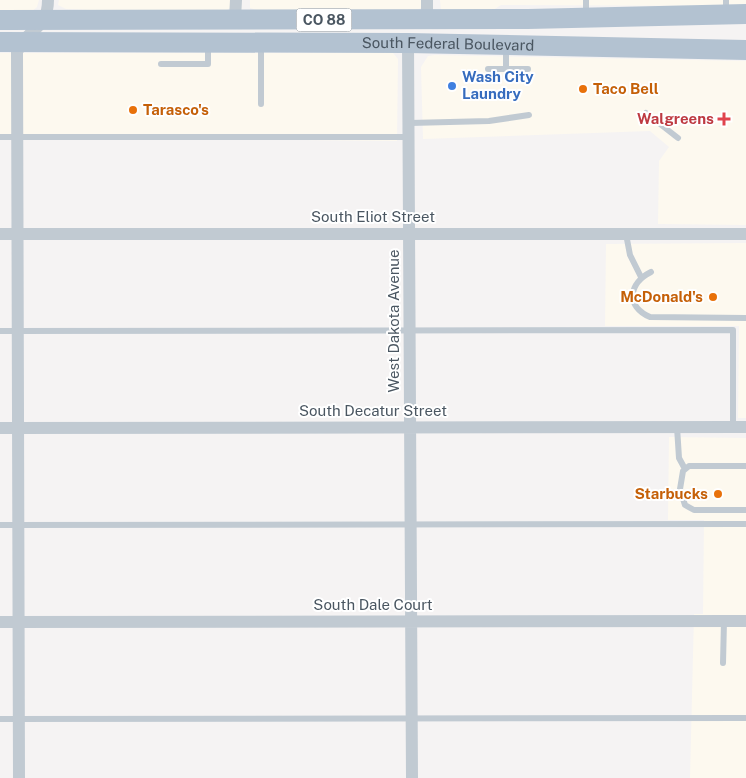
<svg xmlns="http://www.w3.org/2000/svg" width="746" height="778" viewBox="0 0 746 778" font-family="'Public Sans',sans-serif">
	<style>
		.commercial { fill: #fdf9ef }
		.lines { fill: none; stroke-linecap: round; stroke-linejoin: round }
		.lane { stroke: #c1cad2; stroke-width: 6 }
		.street { stroke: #c1cad2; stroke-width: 12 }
		.primary { stroke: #b3c2d1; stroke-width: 20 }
		.shop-dot { fill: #3f7fe0; stroke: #fff; stroke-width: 2 }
		.food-dot { fill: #e8710a; stroke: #fff; stroke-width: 2 }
		.health-dot { fill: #e0444e; stroke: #fff; stroke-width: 2 }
		.labels { text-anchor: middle; stroke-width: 4; stroke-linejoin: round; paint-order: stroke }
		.shield { fill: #fff; stroke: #808990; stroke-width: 1 }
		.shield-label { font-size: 14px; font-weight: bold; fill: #4a5661 }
		.street-label { font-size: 15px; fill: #4a5661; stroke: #fff }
		.shop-label { font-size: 15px; font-weight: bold; fill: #366cbe; stroke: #fff; text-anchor: start }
		.food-label { font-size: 15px; font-weight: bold; fill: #c56008; stroke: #fff; text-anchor: start }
		.health-label { font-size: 15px; font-weight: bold; fill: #be3a42; stroke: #fff; text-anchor: end }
	</style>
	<rect width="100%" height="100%" fill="#f5f3f3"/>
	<!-- commercial -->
	<path class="commercial" d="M0,0H39L37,7L31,12H0Z
		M59,0H230V8L219,15L66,9L58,5Z
		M250,0H422V7L415,12L257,10L250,8Z
		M440,0H746V6L501,5L490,12L441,11Z
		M0,53H393L398,59L397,141L0,137Z
		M435,55L746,61V225L658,224L659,161L669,147L650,131L423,139L421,67L428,56Z
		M746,243V418H738L739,326H605L606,244Z
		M669,437L746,438V778H690L694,614H703L704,520H668Z"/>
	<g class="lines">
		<!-- lane -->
		<path class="lane" d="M726,0V13
			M586,16V0
			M261,44V104
			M506,48V69
			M161,64H208V44
			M488,69H528
			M646,113L678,138
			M410,123L489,121L529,115
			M0,137H410
			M626,234L630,255L641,277
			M651,272C629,283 625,306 650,317L746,318
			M0,331L733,330V427
			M677,427L679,458L685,469
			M746,466H689L683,471L680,489L685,505L694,510H746
			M0,525L746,524
			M723,663L724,621
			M0,719L746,718"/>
		<!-- street -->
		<path class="street" d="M427,18V0
			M235,19L236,0
			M408,43L412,778
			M0,234H746
			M0,428L746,427
			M0,622L746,621
			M19,778L17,52C27,28 48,30 48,0"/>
		<!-- primary -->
		<g class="primary">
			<path d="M0,20L528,19L746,14"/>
			<path id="s1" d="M0,42L408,43L746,50"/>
		</g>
	</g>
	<!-- markers -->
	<circle class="shop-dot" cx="452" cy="86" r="5"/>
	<g class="food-dot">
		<circle cx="583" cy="89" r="5"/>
		<circle cx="133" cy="110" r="5"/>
		<circle cx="713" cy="297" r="5"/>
		<circle cx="718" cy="494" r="5"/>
	</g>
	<path class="health-dot" d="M721.5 111.5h5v5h5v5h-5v5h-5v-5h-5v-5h5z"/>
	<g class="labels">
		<!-- shield labels -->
		<rect class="shield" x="296.5" y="8.5" width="55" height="23" rx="4"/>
		<g class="shield-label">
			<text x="324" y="25">CO 88</text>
		</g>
		<!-- street labels -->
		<g class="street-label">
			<text dy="5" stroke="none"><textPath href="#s1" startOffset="448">South Federal Boulevard</textPath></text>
			<text x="373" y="222">South Eliot Street</text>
			<text transform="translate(394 321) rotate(-90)" y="5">West Dakota Avenue</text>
			<text x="373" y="416">South Decatur Street</text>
			<text x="373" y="610">South Dale Court</text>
		</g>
		<!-- shop labels -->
		<g class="shop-label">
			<text x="462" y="82">Wash City<tspan x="462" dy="17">Laundry</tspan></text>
		</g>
		<!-- food labels -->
		<g class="food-label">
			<text x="593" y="94">Taco Bell</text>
			<text x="143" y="115">Tarasco's</text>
			<text x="703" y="302" text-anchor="end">McDonald's</text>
			<text x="708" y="499" text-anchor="end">Starbucks</text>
		</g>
		<!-- health labels -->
		<g class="health-label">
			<text x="714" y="124">Walgreens</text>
		</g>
	</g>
</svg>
